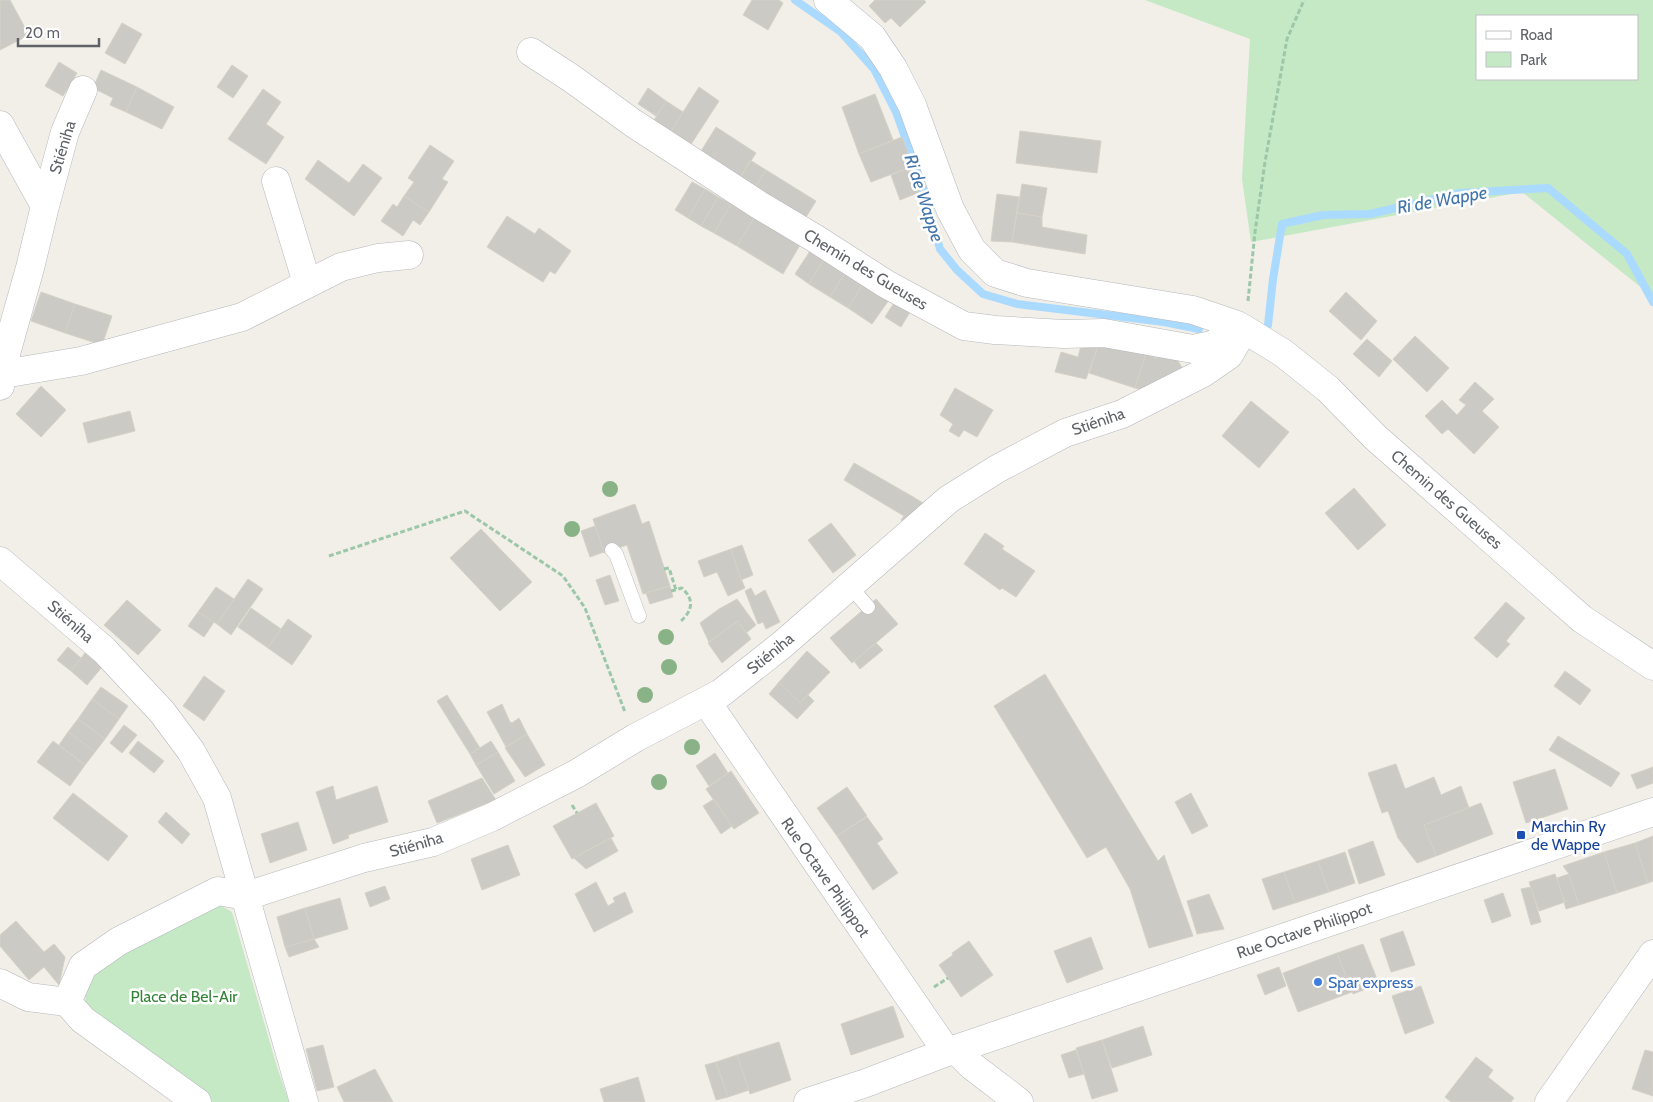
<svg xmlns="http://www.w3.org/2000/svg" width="1653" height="1102" viewBox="0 0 1653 1102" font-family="Cabin,sans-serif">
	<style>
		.green { fill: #c5e8c5; fill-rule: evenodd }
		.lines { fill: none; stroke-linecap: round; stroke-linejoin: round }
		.stream { stroke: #aadaff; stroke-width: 8 }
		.building { fill: #cccac5; stroke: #d6d1c6 }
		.service-casing { stroke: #b5b8bc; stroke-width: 15 }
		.minor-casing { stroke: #b5b8bc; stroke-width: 29 }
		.tertiary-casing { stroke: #b5b8bc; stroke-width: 29 }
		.path { stroke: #9cc7a9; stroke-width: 3; stroke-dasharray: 5 2.5; stroke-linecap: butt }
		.service { stroke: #fff; stroke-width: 14 }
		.minor { stroke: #fff; stroke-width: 28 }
		.tertiary { stroke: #fff; stroke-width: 28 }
		.tree { fill: #89b387 }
		.transit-dot { fill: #1a4fb4; stroke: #fff; stroke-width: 2 }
		.shop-dot { fill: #3f7fe0; stroke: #fff; stroke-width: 2 }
		.labels { text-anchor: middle; stroke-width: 5; stroke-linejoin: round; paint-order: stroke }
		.street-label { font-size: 16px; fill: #5f6368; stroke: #fff }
		.transit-label { font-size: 16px; fill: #164399; stroke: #fff; text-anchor: start }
		.shop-label { font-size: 16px; fill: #366cbe; stroke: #fff; text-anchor: start }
		.park-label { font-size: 16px; fill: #348238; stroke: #fff }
		.water-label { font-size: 18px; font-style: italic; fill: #4174aa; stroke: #fff }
	</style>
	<rect width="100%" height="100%" fill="#f1efe8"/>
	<!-- green -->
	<path class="green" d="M1145,0H1653V297L1522,192L1251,242L1242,179L1250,39ZM1477,16H1637V79H1477Z
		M218,904L232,912L277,1067L289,1102H213L86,1008L85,991L90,976L111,954Z"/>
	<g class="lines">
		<!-- stream -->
		<path class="stream" d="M795,0L841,32L874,69L896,112L925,193L940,249L957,270L983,294L1017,304L1164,322L1199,329
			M1268,325L1273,279L1282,224L1323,215L1370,214L1460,193L1548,188L1627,254L1653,302"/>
	</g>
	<!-- building -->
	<path class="building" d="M0,0H10L29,35L0,50Z
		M752,0H779L783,3L768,30L743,15Z
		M875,0H924L926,2L900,27L891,18L885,23L869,6Z
		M122,23L142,34L125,64L105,53Z
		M59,62L77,73L63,96L45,86Z
		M232,65L248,76L233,98L217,87Z
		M101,70L137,87L126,112L110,105L113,98L93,88Z
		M137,87L174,107L162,129L126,112Z
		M699,87L719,101L688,149L668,136Z
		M648,88L666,101L656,116L638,104Z
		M263,89L281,102L266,124L284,137L266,164L228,139Z
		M875,94L893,140L859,154L842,107Z
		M666,101L683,112L668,136L651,125Z
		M716,127L756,153L738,181L698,156Z
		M1020,131L1101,141L1097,173L1016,163Z
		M902,137L913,166L871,182L859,154Z
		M430,145L454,161L442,179L448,182L429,212L404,196L414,182L408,178Z
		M318,160L349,183L363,164L382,178L354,216L305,179Z
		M750,160L766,170L753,191L738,181Z
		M911,167L920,192L900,200L891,175Z
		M766,170L816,201L803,222L753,191Z
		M692,182L705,189L688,218L675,210Z
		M1022,184L1047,188L1042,217L1017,213Z
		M705,189L718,197L701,226L688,218Z
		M997,194L1019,197L1012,242L991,241Z
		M404,196L429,212L420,225L413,220L403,236L381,221L393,204L397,207Z
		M718,197L731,204L714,233L701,226Z
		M731,204L754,218L737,246L714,233Z
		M1017,213L1042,217V227L1087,235L1085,254L1012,242Z
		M507,216L535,234L539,228L571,251L555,274L550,271L543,282L487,247Z
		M754,218L800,245L783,274L737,246Z
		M810,251L817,257L824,259L809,284L795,274Z
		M824,259L845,273L830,297L809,284Z
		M845,273L863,284L848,308L830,297Z
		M863,284L889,300L872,324L848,308Z
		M41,292L75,304L65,333L31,321Z
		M1346,292L1377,321L1361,340L1329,311Z
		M897,298L913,307L901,327L885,317Z
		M75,304L112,316L102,345L65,333Z
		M1415,336L1449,368L1427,392L1393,359Z
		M1083,338L1100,340L1086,379L1055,372L1061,352L1078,357Z
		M1367,339L1392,361L1379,377L1353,354Z
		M1100,340L1146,354L1135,388L1089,373Z
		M1173,352L1185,373L1142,390L1135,388L1146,354L1156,358Z
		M1475,382L1494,399L1482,411L1499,427L1474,454L1448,429L1442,434L1425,416L1442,400L1457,415L1466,405L1459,400Z
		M41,386L66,410L41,437L16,414Z
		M955,388L993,410L977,437L964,430L959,437L949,431L953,424L940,415Z
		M1251,401L1289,432L1259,468L1222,436Z
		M130,411L135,431L88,443L83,423Z
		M854,463L915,498L929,507L908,525L901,520L904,516L844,480Z
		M1354,488L1386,525L1358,550L1325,513Z
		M635,504L642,524L649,521L670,586L643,594L627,545L604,553L593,519Z
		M831,523L856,555L833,573L808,540Z
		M595,526L604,552L590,557L581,531Z
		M481,529L532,582L500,611L450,558Z
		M985,533L1004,546L1002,549L1035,571L1016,597L1002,588L1000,590L964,564Z
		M742,545L753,575L741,580L731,549Z
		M731,549L739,574L745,588L728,596L717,572L704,577L698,561Z
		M610,575L619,601L605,605L596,580Z
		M248,579L263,589L231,635L217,624Z
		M670,586L673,597L650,604L646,593Z
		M216,587L234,599L217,624L198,612Z
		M751,588L755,596L765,590L780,622L766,629L763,622L758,624L745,591Z
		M737,599L756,625L746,633L738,621L709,642L700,623L719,609Z
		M876,599L898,624L852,663L830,638Z
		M127,600L161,630L138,655L104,625Z
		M1506,602L1525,618L1506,641L1510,644L1497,658L1474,638Z
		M251,608L281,629L268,648L238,627Z
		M198,612L214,622L204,637L188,626Z
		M288,619L312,636L292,665L268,648Z
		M738,621L751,639L722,663L708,643Z
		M876,643L883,650L860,669L854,661Z
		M68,647L81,658L71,671L57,660Z
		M807,651L830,672L800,703L779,682Z
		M85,653L102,667L87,685L71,671Z
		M1565,671L1591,690L1580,705L1554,686Z
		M1045,674L1158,861L1164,855L1193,936L1149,948L1130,889L1106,847L1087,858L994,706Z
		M204,676L225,691L204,721L183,706Z
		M779,682L800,703L808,695L814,701L797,719L769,694Z
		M101,687L128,706L119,719L92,699Z
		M447,695L480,748L470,754L437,701Z
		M92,699L119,719L105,739L78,719Z
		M502,704L510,722L512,723L519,718L527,734L506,747L487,712Z
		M78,719L105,739L95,752L68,732Z
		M124,725L137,735L122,753L110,743Z
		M68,732L95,752L85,765L59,745Z
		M527,734L545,765L525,777L505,748Z
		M1558,736L1620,773L1611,787L1549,750Z
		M53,741L85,765L70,786L37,762Z
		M138,741L164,761L154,773L129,753Z
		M491,741L498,752L476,765L470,754Z
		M498,752L515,781L494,794L476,765Z
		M715,753L728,773L709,786L696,766Z
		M1396,764L1405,789L1434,777L1441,795L1461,786L1469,808L1424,825L1436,856L1417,863L1398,838L1388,811L1382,813L1368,773Z
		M1653,767V783L1637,789L1631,775Z
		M1555,769L1568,809L1526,823L1513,782Z
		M731,771L759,813L734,829L706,789Z
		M482,778L496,800L437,823L428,801Z
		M333,786L336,800L377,786L388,822L348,835L349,838L333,844L316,792Z
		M847,787L867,816L837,836L817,808Z
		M73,793L128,836L108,861L53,818Z
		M1191,793L1208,826L1192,834L1175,802Z
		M714,799L732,826L721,834L703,806Z
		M596,803L614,836L572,859L553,826Z
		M1481,803L1493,834L1436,856L1424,825Z
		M166,812L190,834L182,844L158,822Z
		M867,817L883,839L877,843L898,873L873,890L837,836Z
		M298,822L307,850L270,863L261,834Z
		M1653,836V881L1648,883L1635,843Z
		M611,838L618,851L586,869L574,858Z
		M1373,841L1385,875L1359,884L1348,850Z
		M1635,843L1648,883L1617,893L1604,852Z
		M508,845L520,875L482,890L471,859Z
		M1345,852L1355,883L1329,892L1318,861Z
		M1604,852L1617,893L1579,905L1569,874L1563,866Z
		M1318,861L1329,892L1295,903L1284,872Z
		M1284,872L1295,903L1273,910L1262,879Z
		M1555,874L1565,902L1539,911L1529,882Z
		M1569,874L1579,905L1566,909L1557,878Z
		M596,882L608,906L615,902L613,898L625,892L633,912L594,932L575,894Z
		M385,886L390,899L370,907L365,893Z
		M1531,887L1541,922L1531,925L1521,889Z
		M1503,893L1511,916L1492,923L1484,900Z
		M1209,894L1224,929L1197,934L1187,901Z
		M340,898L348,929L314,939L305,908Z
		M305,908L314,939L285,947L277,917Z
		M16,921L44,952L54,944L65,957L59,985L44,967L29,980L0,946V935Z
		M1403,931L1415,965L1391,972L1380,939Z
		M1091,937L1103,969L1067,983L1054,951Z
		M314,939L319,947L289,957L285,947Z
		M969,941L993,975L961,997L939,965L953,955L952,953Z
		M1363,944L1379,984L1353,994L1337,953Z
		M1337,953L1352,992L1298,1012L1283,973Z
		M1279,967L1286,986L1265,995L1257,975Z
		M1421,986L1434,1023L1405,1034L1392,996Z
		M893,1006L904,1037L851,1055L841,1024Z
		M1143,1026L1152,1055L1112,1068L1102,1040Z
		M1102,1040L1118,1091L1092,1099L1076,1048Z
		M779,1042L791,1080L750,1094L737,1055Z
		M323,1045L334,1087L317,1091L306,1049Z
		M1076,1050L1084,1074L1069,1078L1061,1055Z
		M1645,1050L1653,1052V1096L1632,1089Z
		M737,1055L749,1090L728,1097L716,1062Z
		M1476,1057L1493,1070L1488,1077L1514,1098L1511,1102H1451L1445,1097Z
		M716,1062L728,1097L716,1100L705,1065Z
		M375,1069L393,1102H344L337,1087Z
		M638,1077L645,1102H604L600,1089Z"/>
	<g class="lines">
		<defs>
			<path id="service" d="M612,550L616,554L639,616
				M849,585L868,607"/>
			<path id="minor" d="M828,0L872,37L893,68L912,105L950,209L972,250L995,273L1027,283L1193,310L1237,325L1244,329L1283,353L1328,389L1375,437L1582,619L1653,666
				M531,52L571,78L633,123L759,205L816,239L886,284L964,326L995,330L1064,334L1104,333L1193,349L1212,345L1242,330
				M0,125L45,206L30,268L7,350L0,386
				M276,181L307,283
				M45,206L65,132L83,90
				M3,374L81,361L242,317L341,267L378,258L409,255
				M0,561L104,650L162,712L191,751L217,798L304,1102
				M706,701L947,1052
				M0,983L28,997L67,1002L83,1020L197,1102
				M67,1002L83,966L119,941L218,891L246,896L364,858L433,842L492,817L576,774L635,738L721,693L783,644L949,499L997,469L1065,433L1122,414L1203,373L1229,355L1244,329
				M955,1049L972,1066L1019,1102
				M1549,1102L1653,954"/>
			<path id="tertiary" d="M808,1102L866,1083L947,1052L1653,812"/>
		</defs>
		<!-- service casing -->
		<use href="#service" class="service-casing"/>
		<!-- minor casing -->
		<use href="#minor" class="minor-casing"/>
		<!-- tertiary casing -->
		<use href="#tertiary" class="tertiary-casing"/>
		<!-- path -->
		<path class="path" d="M1248,301L1255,232L1265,162L1287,39L1304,0
			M329,556L465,511L563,576L585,608L625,712
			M664,569L669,568L676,590
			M671,591L682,588C695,600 692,611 681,621
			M572,805L577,813
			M934,987L948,978"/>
		<!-- service -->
		<use href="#service" class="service"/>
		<!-- minor -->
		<use href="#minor" class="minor"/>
		<!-- tertiary -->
		<use href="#tertiary" class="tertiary"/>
	</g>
	<!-- trees -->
	<g class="tree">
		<circle cx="610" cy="489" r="8"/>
		<circle cx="572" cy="529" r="8"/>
		<circle cx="666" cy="637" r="8"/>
		<circle cx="669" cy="667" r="8"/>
		<circle cx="645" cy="695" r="8"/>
		<circle cx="692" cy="747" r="8"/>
		<circle cx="659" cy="782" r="8"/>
	</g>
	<!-- markers -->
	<rect class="transit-dot" x="1516" y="830" width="10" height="10" rx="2.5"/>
	<circle class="shop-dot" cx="1318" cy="982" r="5"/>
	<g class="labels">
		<!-- street labels -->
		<g class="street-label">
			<text transform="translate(62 147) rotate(-73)" y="6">Stiéniha</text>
			<text transform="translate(866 269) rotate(31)" y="6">Chemin des Gueuses</text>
			<text transform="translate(1098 421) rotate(-19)" y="6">Stiéniha</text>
			<text transform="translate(1447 499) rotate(41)" y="6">Chemin des Gueuses</text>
			<text transform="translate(71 621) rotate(41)" y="6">Stiéniha</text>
			<text transform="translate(770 653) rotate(-39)" y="6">Stiéniha</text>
			<text transform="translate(416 844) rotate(-16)" y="6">Stiéniha</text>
			<text transform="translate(826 877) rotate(55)" y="6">Rue Octave Philippot</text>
			<text transform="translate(1304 930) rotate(-19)" y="6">Rue Octave Philippot</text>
		</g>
		<!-- transit labels -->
		<g class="transit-label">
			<text x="1531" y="832">Marchin Ry<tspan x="1531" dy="18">de Wappe</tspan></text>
		</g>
		<!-- shop labels -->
		<g class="shop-label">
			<text x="1328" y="988">Spar express</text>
		</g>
		<!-- park labels -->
		<g class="park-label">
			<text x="184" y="1002">Place de Bel-Air</text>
		</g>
		<!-- water labels -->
		<g class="water-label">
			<text transform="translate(924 198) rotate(72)" y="6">Ri de Wappe</text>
			<text transform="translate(1442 200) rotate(-10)" y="6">Ri de Wappe</text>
		</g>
	</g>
	<!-- legend -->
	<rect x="1476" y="15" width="162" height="65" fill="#ffffff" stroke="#bfc1c3"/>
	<rect x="1486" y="31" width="25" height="8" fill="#ffffff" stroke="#bfc1c3"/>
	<text x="1520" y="40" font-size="15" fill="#5f6368">Road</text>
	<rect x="1486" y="52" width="25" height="15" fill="#c5e8c5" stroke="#bfc1c3"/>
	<text x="1520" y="65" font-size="15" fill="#5f6368">Park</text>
	<!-- scale -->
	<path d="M18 38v8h81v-8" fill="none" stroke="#5f6368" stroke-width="2.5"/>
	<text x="25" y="38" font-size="15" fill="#5f6368" stroke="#ffffff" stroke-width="4" paint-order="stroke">20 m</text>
</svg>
